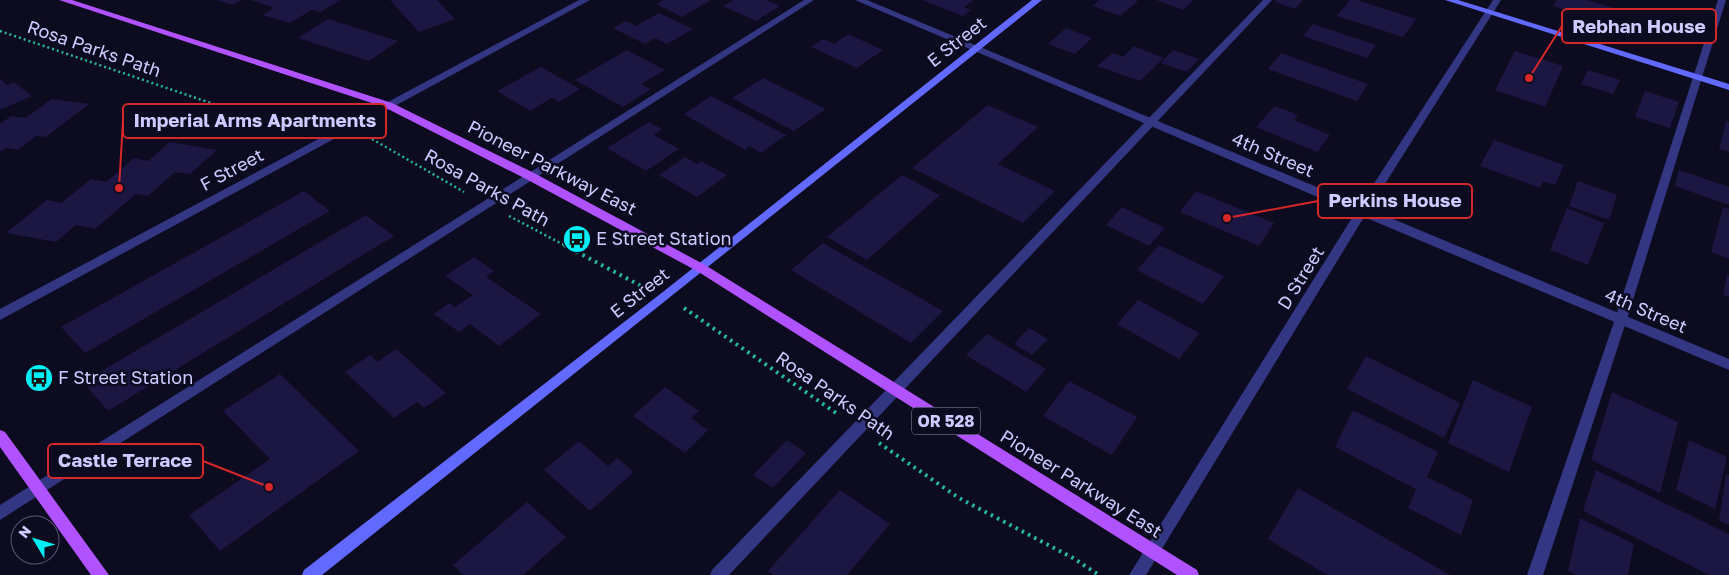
<svg xmlns="http://www.w3.org/2000/svg" width="1729" height="575" viewBox="0 0 1729 575" font-family="'Golos Text',sans-serif">
	<style>
		.building { fill: #1c1642 }
		.lines { fill: none; stroke-linecap: round; stroke-linejoin: round }
		.path-far1 { stroke: #26b7a4; stroke-width: 2.5; stroke-dasharray: 2 3; stroke-linecap: butt }
		.path { stroke: #26b7a4; stroke-width: 4; stroke-dasharray: 2.5 4.5; stroke-linecap: butt }
		.lane { fill: #333682; fill-rule: evenodd }
		.street { fill: #333682; fill-rule: evenodd }
		.secondary { fill: #6269ff; fill-rule: evenodd }
		.primary { fill: #b152ff; fill-rule: evenodd }
		.labels { text-anchor: middle; stroke-width: 5; stroke-linejoin: round; paint-order: stroke }
		.shield { fill: #0d0b20; stroke: #9391bc; stroke-width: 1 }
		.shield-label { font-size: 16px; font-weight: bold; fill: #cdcbff }
		.street-label { font-size: 18px; fill: #cdcbff; stroke: #0d0b20 }
		.poi-label { font-size: 18px; fill: #cdcbff; stroke: #0d0b20; text-anchor: start }
		.leader { fill: none; stroke: #d62828; stroke-width: 2 }
		.callout-dot { fill: #d62828; stroke: #0d0b20; stroke-width: 2 }
		.callout { fill: #0d0b20; stroke: #d62828; stroke-width: 2 }
		.callout-label { font-size: 19px; text-anchor: middle; font-weight: bold; fill: #cdcbff }
	</style>
	<rect width="100%" height="100%" fill="#0d0b20"/>
	<!-- building -->
	<path class="building" d="M217,0H242L233,5Z
		M251,0H341L320,12L312,10L290,23L262,15L274,8Z
		M390,0H437L455,19L419,32Z
		M663,0H711L682,17L656,4Z
		M733,0H766L780,6L756,21L723,6Z
		M922,0H974L964,7L971,10L963,16Z
		M1099,0H1136L1138,1L1120,16L1093,6Z
		M1156,0H1194L1183,10Z
		M1277,0H1303L1295,9L1275,2Z
		M1350,0H1357L1416,19L1403,37L1337,16Z
		M1556,0H1587L1617,9L1611,23L1553,6Z
		M659,13L693,29L667,44L655,38L645,44L613,28L626,21L636,26Z
		M328,19L398,41L369,61L298,38Z
		M1313,24L1376,45L1367,58L1303,36Z
		M1066,28L1092,38L1075,54L1048,44Z
		M848,34L883,50L857,68L811,47L823,39L834,44Z
		M1134,46L1164,58L1140,81L1097,66L1113,53L1123,57Z
		M627,50L665,70L641,84L651,89L623,107L575,80Z
		M1173,50L1199,59L1187,72L1161,63Z
		M1515,51L1563,66L1545,107L1495,90Z
		M1281,53L1368,84L1357,101L1268,69Z
		M541,67L580,89L559,102L552,98L530,111L497,91Z
		M1588,70L1620,80L1613,94L1581,84Z
		M763,78L826,109L794,131L732,98Z
		M0,79L7,85L14,82L32,96L0,110Z
		M1645,91L1679,102L1670,128L1635,117Z
		M711,96L786,135L761,153L749,146L745,150L684,114Z
		M51,99L89,104L46,137L36,136L18,150L6,148L0,152V124L11,116L26,118Z
		M988,105L1038,127L998,164L1055,191L1023,223L912,168Z
		M1275,106L1298,115L1294,120L1330,135L1317,152L1256,127Z
		M1726,121L1729,122V152L1719,149Z
		M649,122L662,129L654,135L679,149L646,171L607,148Z
		M1494,140L1564,165L1555,185L1543,181L1540,188L1480,166Z
		M170,142L217,150L190,174L175,172L148,196L136,194L95,229L76,225L56,242L6,233L47,200L61,203L91,179L106,182L134,158L148,161Z
		M685,157L697,164L701,161L727,175L697,197L659,175Z
		M1679,170L1729,187V205L1675,186Z
		M902,175L940,195L867,260L827,237Z
		M1578,181L1617,195L1609,220L1569,206Z
		M304,191L330,211L85,353L61,327Z
		M1196,191L1274,223L1259,246L1180,212Z
		M1122,207L1165,228L1149,246L1106,225Z
		M1723,207L1729,209V259L1711,252Z
		M1567,208L1604,223L1588,265L1550,250Z
		M366,215L394,236L108,411L83,382Z
		M823,243L943,311L911,343L791,270Z
		M1159,245L1224,276L1203,304L1137,270Z
		M474,257L494,271L486,277L541,314L499,346L470,324L459,332L434,314L449,303L455,307L473,295L445,276Z
		M1727,275L1729,276V297L1723,295Z
		M1138,300L1199,333L1179,359L1117,324Z
		M1029,328L1048,339L1032,355L1014,344Z
		M987,334L1046,369L1026,392L966,355Z
		M396,349L446,393L424,408L417,402L394,418L345,372L370,355L377,362Z
		M1366,356L1460,403L1444,438L1347,389Z
		M280,374L359,451L220,551L189,515L270,459L223,411Z
		M1473,380L1532,407L1509,472L1448,443Z
		M1069,381L1137,417L1112,455L1043,416Z
		M665,387L699,411L691,418L708,430L685,453L633,416Z
		M1612,392L1678,422L1660,493L1591,460Z
		M1353,410L1438,452L1427,477L1473,500L1461,535L1408,508L1416,489L1335,447Z
		M787,440L806,453L773,488L753,475Z
		M1689,440L1727,457L1715,509L1676,490Z
		M579,441L608,466L617,458L634,472L590,511L544,470Z
		M1596,470L1729,534V575H1709L1583,511Z
		M1726,474L1729,475V525L1719,520Z
		M1298,488L1450,575H1327L1268,539Z
		M840,490L890,524L847,575H773L768,571Z
		M527,502L566,537L523,575H463L453,565Z
		M1580,518L1634,544L1628,575H1576L1568,571Z"/>
	<g class="lines">
		<!-- path-far1 -->
		<path class="path-far1" d="M0,31L237,112L270,117L321,116
			M372,139L464,192
			M509,216L566,246"/>
		<!-- path -->
		<path class="path" d="M564,245L643,287
			M684,308L839,415
			M879,443L959,498L1073,558L1099,575"/>
		<!-- lane -->
		<path class="lane" d="M804,0H814L0,520V505Z
			M1263,0H1272L729,575H710L712,570Z
			M1718,0H1726L1627,319L1543,575H1527L1615,319Z"/>
		<!-- street -->
		<path class="street" d="M579,0H590L0,320V309Z
			M855,0H867L1360,205L1493,0H1501L1369,209L1729,359V370L1364,217L1146,575H1129L1355,213Z"/>
		<!-- secondary -->
		<path class="secondary" d="M1032,0H1042L322,575H302L304,570L659,295Z
			M1445,0H1458L1729,84V90Z"/>
		<!-- primary -->
		<path class="primary" d="M59,0H72L392,103L534,173L705,265L1197,570L1199,575H1177L697,271L526,179L384,107Z
			M0,430L5,432L109,575H91L0,447Z"/>
	</g>
	<!-- icons -->
	<defs>
		<symbol id="bus-disc" viewBox="-11 -11 22 22"><circle r="9.5" fill="#00eff6" stroke="#0d0b20"/><path d="M-5-6H5V4H4V6H2V4H-2V6H-4V4H-5ZM-3.5-4V0h7V-4ZM-3.5 1.2v1.5H-2V1.2ZM2 1.2v1.5H3.5V1.2Z" fill="#111"/></symbol>
	</defs>
	<g fill-rule="evenodd">
		<use href="#bus-disc" x="561" y="223" width="32" height="32"/>
		<use href="#bus-disc" x="23" y="362" width="32" height="32"/>
	</g>
	<g class="labels">
		<!-- shield labels -->
		<rect class="shield" x="912" y="407.5" width="68" height="27" rx="4"/>
		<g class="shield-label">
			<text x="946" y="427">OR 528</text>
		</g>
		<!-- street labels -->
		<g class="street-label">
			<text transform="translate(957 42) rotate(-38)" y="6">E Street</text>
			<text transform="translate(94 49) rotate(19)" y="6">Rosa Parks Path</text>
			<text transform="translate(1273 155) rotate(23)" y="6">4th Street</text>
			<text transform="translate(552 168) rotate(27)" y="6">Pioneer Parkway East</text>
			<text transform="translate(232 170) rotate(-28)" y="6">F Street</text>
			<text transform="translate(487 188) rotate(29)" y="6">Rosa Parks Path</text>
			<text transform="translate(1301 278) rotate(-58)" y="6">D Street</text>
			<text transform="translate(640 293) rotate(-38)" y="6">E Street</text>
			<text transform="translate(1646 311) rotate(23)" y="6">4th Street</text>
			<text transform="translate(835 396) rotate(35)" y="6">Rosa Parks Path</text>
			<text transform="translate(1081 484) rotate(32)" y="6">Pioneer Parkway East</text>
		</g>
		<!-- poi labels -->
		<g class="poi-label">
			<text x="596" y="245">E Street Station</text>
			<text x="58" y="384">F Street Station</text>
		</g>
	</g>
	<!-- callouts -->
	<path class="leader" d="M1529 78L1562 26M119 188L123 121M1227 218L1318 201M269 487L203 461"/>
	<g class="callout-dot">
		<circle cx="1529" cy="78" r="5"/>
		<circle cx="119" cy="188" r="5"/>
		<circle cx="1227" cy="218" r="5"/>
		<circle cx="269" cy="487" r="5"/>
	</g>
	<g class="callout">
		<rect x="1562" y="9" width="154" height="34" rx="5"/>
		<rect x="123" y="104" width="263" height="34" rx="5"/>
		<rect x="1318" y="184" width="154" height="34" rx="5"/>
		<rect x="48" y="444" width="155" height="34" rx="5"/>
	</g>
	<g class="callout-label">
		<text x="1639" y="33">Rebhan House</text>
		<text x="255" y="127">Imperial Arms Apartments</text>
		<text x="1395" y="207">Perkins House</text>
		<text x="125" y="467">Castle Terrace</text>
	</g>
	<!-- north arrow -->
	<g transform="translate(35 540) rotate(308)"><circle r="24" fill="#0d0b20" stroke="#5a5879"/>
	<path d="M0-4L9 19L0 12L-9 19Z" fill="#00eff6"/>
	<text y="-8" font-size="14" font-weight="bold" text-anchor="middle" fill="#cdcbff">N</text>
	</g>
</svg>
